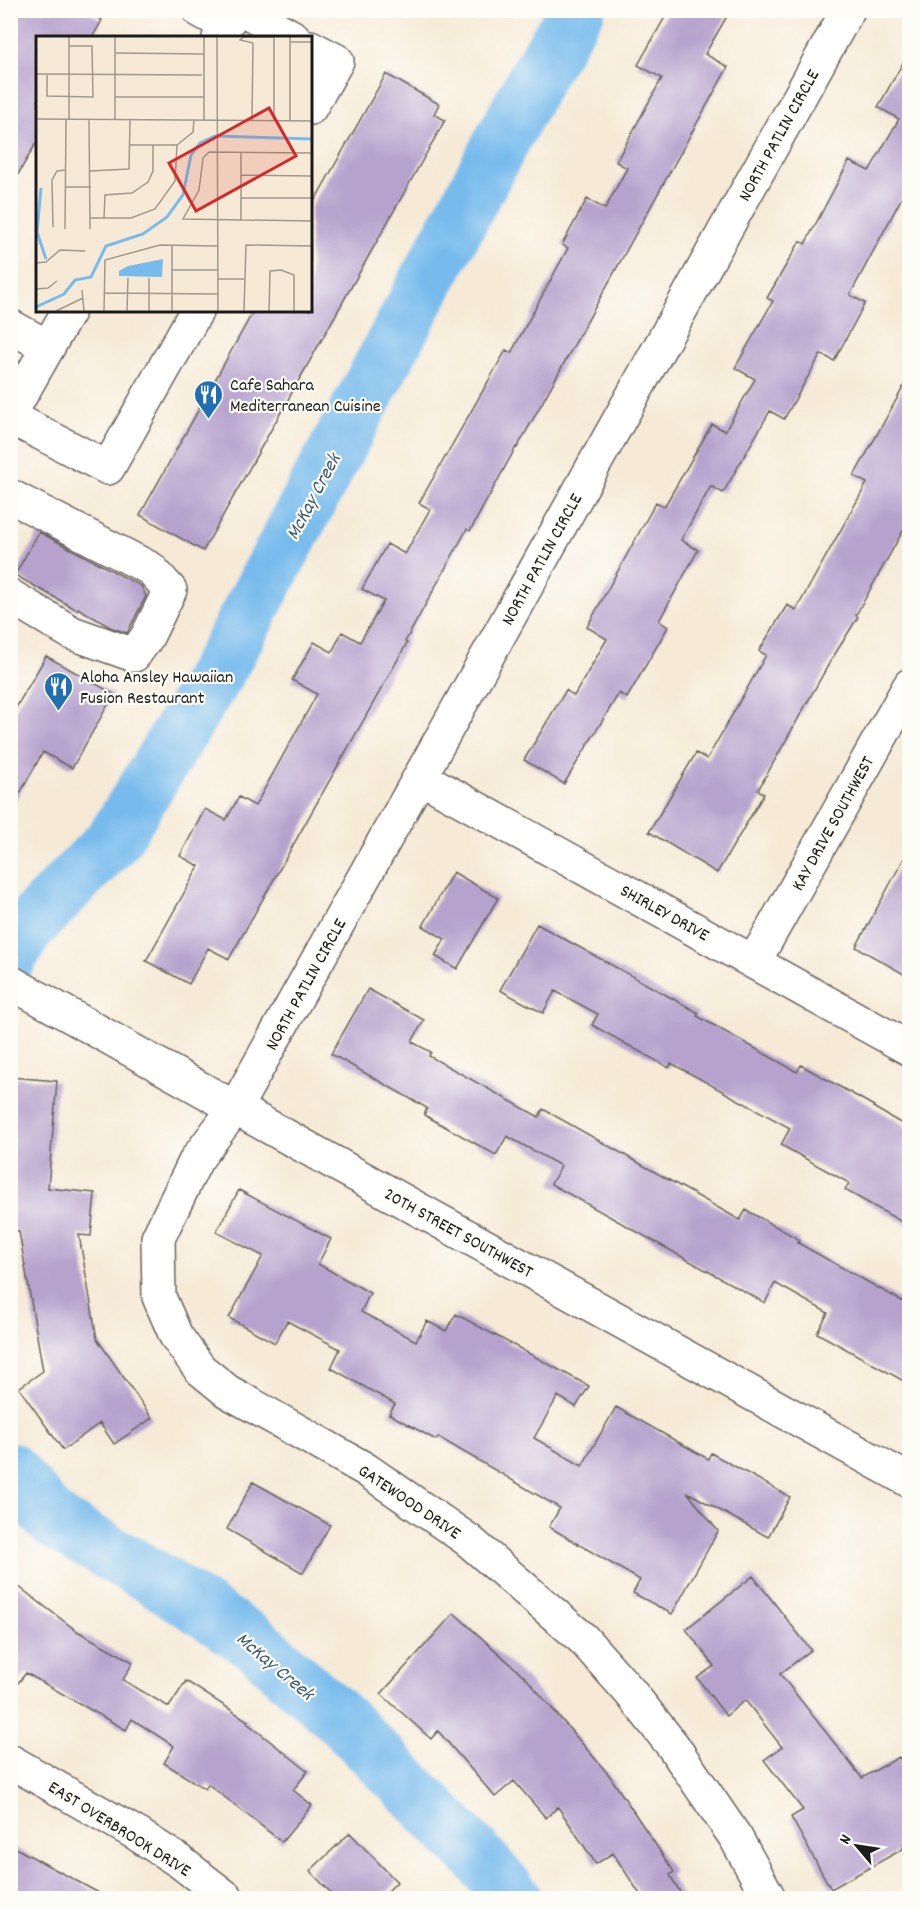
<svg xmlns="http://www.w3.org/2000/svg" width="920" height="1909" viewBox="0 0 920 1909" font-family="Dekko,sans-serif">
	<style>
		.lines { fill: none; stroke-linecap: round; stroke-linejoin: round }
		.river { stroke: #77bbed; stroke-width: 56 }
		.building { fill: #b6a2cd }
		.minor-casing { stroke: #68645d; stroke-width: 36 }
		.major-casing { stroke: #68645d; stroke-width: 36 }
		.minor { stroke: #fff; stroke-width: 33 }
		.major { stroke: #fff; stroke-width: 33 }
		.labels { text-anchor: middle; stroke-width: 4.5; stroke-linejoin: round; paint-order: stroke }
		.street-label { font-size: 18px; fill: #1c1c1c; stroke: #fdfcf7 }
		.poi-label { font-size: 18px; fill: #1c1c1c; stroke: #fdfcf7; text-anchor: start }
		.water-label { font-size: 20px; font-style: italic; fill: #405c70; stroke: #fdfcf7 }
		.inset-river { fill: none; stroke: #77bbed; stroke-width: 3 }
		.inset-road { fill: none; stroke: #9f988c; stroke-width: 1.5 }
		.view { fill: #d62828; fill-opacity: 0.15; stroke: #d62828; stroke-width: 3 }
		.inset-edge { fill: none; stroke: #1c1c1c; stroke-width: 3 }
	</style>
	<rect width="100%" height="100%" fill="#fdfcf7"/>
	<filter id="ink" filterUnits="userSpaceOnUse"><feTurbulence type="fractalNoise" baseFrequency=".0167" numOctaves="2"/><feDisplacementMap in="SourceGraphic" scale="12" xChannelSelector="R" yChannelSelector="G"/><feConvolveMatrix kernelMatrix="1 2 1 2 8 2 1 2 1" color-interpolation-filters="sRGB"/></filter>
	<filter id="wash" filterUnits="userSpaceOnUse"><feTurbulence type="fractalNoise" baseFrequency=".008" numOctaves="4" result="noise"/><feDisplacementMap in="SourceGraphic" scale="24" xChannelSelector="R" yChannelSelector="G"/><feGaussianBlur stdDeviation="1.35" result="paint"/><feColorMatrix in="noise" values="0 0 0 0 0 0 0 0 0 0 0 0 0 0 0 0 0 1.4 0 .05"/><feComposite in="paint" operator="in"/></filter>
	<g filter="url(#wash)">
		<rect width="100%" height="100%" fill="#f6ead6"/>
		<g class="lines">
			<!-- river -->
			<path class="river" d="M10,956L26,929L114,839L221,665L540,70L577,10
				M10,1470L53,1521L154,1578L255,1643L346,1724L481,1860L514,1898"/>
		</g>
		<g id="blocks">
			<!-- building -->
			<path class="building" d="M10,10H85L102,20L92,38H38V140L10,188Z
				M669,10H713L726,18L705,54L728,67L517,448L516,447L470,531L467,529L405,642L407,643L229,959L208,948L189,984L146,961L199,866L180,856L205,809L226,820L239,797L255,806L317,694L292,680L314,642L332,652L342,632L360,642L384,601L362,589L387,544L405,554L430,509L419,503L506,350L511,353L568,248L562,245L587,199L605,209L627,168L616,162L662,78L638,65Z
				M909,52V184L850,295L865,303L834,361L821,354L784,419L770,411L723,493L711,486L681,540L698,550L659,621L668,627L627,698L619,693L564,784L524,760L566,690L574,696L607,639L587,627L656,502L664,507L712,424L725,431L755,379L735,368L773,301L767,298L800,241L805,244L849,161L869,171L899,119L878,107Z
				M386,74L439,104L434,114L445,120L203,551L140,515L254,310H310V209Z
				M909,377V520L856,615L858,617L830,662L758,790L764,794L717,873L649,832L696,753L707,759L766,655L759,651L787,605L796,610L867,483L854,476Z
				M39,532L141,586L146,596L127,633L110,627L78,608L77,610L15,575Z
				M46,656L114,694L72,768L43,752L10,811V718Z
				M909,849V977L856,947Z
				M453,872L498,898L457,969L435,956L445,939L423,926Z
				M537,924L699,1013L697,1016L797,1072L801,1065L874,1106L873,1107L909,1128V1226L845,1190L849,1183L781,1145L790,1128L671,1063L669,1068L592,1025L598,1014L555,991L543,1013L500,990Z
				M368,989L424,1020L412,1042L431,1052L429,1056L539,1117L543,1109L740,1220L746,1210L800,1240L798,1243L909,1305V1384L817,1333L828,1313L775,1283L765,1303L551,1184L561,1166L507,1136L496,1155L424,1115L427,1108L331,1054Z
				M10,1077L57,1081L48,1188L95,1193L91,1236L79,1235L97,1339L152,1418L114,1444L100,1423L63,1450L19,1388L43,1371L19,1231L10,1230Z
				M239,1190L331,1239L318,1264L370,1293L361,1312L416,1341L427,1321L446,1331L456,1314L589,1386L576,1407L558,1396L534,1438L582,1466L616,1407L708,1459L711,1453L790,1497L768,1537L687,1492L718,1531L672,1614L633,1593L640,1580L549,1527L560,1508L438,1437L436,1440L389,1414L395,1404L331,1368L340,1349L287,1321L275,1343L229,1318L263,1256L216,1232Z
				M253,1482L330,1525L303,1573L227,1529Z
				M753,1576L811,1650L780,1674L862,1778L899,1757L909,1777V1829L903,1849L831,1889L791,1817L803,1810L764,1760L782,1747L745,1700L726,1716L697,1678L714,1666L686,1629Z
				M10,1580L77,1631L133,1662L123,1680L169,1707L186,1681L248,1721L247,1723L308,1771L293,1790L312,1805L282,1842L208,1784L205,1789L164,1763L174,1746L132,1719L126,1730L26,1673L10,1693Z
				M454,1613L526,1678L609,1775L674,1872L670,1875L684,1899H643L613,1853L596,1864L558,1807L546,1818L514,1781L495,1797L438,1731L431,1739L381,1694Z
				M350,1833L397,1882L380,1899H337L310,1871Z
				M10,1845L110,1899H10Z"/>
		</g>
	</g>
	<g filter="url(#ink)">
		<use href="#blocks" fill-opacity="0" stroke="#68645d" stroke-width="1.5"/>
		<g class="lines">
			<defs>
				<path id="minor" d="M199,10L226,25
					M244,10L294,38
					M310,47L337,61L310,108
					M10,326L48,347
					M10,417L108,468L197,310
					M10,496L151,569L170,590L147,637L134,655L72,633L10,596
					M420,777L910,1049
					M754,962L910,685
					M10,982L235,1108L910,1481
					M10,1761L137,1834L179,1861L227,1898
					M769,1898L736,1838L673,1746L630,1692L583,1639L468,1540L365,1469L227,1391L200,1369L176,1336L159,1297L158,1238L196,1160L235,1108L848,10"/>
				<path id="major" d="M219,38L234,10
					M10,414L69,310"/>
			</defs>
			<!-- minor casing -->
			<use href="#minor" class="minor-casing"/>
			<!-- major casing -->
			<use href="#major" class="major-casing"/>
			<!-- minor -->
			<use href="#minor" class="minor"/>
			<!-- major -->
			<use href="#major" class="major"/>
		</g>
	</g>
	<!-- icons -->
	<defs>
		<symbol id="restaurant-pin" viewBox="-11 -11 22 30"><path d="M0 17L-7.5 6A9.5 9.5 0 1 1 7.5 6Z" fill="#1f6fb2" stroke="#fdfcf7"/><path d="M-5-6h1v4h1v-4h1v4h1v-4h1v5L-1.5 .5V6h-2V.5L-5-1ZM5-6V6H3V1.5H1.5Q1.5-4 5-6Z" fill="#fff"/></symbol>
	</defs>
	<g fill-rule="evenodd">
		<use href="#restaurant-pin" x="192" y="378" width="33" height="45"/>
		<use href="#restaurant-pin" x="42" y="670" width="33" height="45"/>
	</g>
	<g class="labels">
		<!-- street labels -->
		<g class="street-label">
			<text transform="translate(778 135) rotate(-61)" y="6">NORTH PATLIN CIRCLE</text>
			<text transform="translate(541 559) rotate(-61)" y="6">NORTH PATLIN CIRCLE</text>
			<text transform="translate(832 823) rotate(-61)" y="6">KAY DRIVE SOUTHWEST</text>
			<text transform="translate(665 912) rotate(29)" y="6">SHIRLEY DRIVE</text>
			<text transform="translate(305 984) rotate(-61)" y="6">NORTH PATLIN CIRCLE</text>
			<text transform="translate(459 1232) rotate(29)" y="6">20TH STREET SOUTHWEST</text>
			<text transform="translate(410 1501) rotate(34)" y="6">GATEWOOD DRIVE</text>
			<text transform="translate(120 1828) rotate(32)" y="6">EAST OVERBROOK DRIVE</text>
		</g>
		<!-- poi labels -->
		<g class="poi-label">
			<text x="230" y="390">Cafe Sahara<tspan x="230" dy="21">Mediterranean Cuisine</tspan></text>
			<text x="80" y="682">Aloha Ansley Hawaiian<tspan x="80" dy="21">Fusion Restaurant</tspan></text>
		</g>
		<!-- water labels -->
		<g class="water-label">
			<text transform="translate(312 496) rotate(-62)" y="7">McKay Creek</text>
			<text transform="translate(276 1665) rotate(40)" y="7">McKay Creek</text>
		</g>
	</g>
	<!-- overview -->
	<g transform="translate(36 36)">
		<rect width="276" height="276" fill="#f6ead6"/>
		<path d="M127,223L126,241L83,240V235L92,230Z" fill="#77bbed"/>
		<path class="inset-river" d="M5,152L1,196L10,223M0,271L28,258L39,244L55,241L70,210L107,198L131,181L147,159L155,119L164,107L179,100L276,103"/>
		<path class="inset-road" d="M33,1V83M79,1V83M181,1L182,275M254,6H276M217,7L204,4L208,1H238V84M80,17L168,18M0,38L166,39M11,38V60L57,61L56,10H33M79,61H168M0,83L276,85M53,84L54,193M168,84V1M216,84L217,7M254,85V1M94,109H141M141,109L157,96L158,84M205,116V184M276,117L173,116L167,122L163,154L147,183L276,185M54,135L93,133L94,84M205,139L276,140M29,151H55M205,162H276M54,182H95L119,173L139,145L141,109M68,182L69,159L96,157L112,146L117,135V109M17,191L16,144L21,135L29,134M29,193L30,83M0,227L10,226L24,214L49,215M136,234H182M182,243H208M0,253L12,252L21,245M46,254L48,275M68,257L182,258M20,275L47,262M68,275L69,224L124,209L182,210M91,275L92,242M113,275V242M136,275V209M208,275L210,209L276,210M233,275L234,235L245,234L258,239V275"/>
		<path class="view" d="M233,72L260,120L160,175L133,127Z"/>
		<rect width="276" height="276" class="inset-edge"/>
	</g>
	<!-- margin -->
	<rect width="920" height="1909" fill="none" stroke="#fdfcf7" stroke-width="36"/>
	<!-- north arrow -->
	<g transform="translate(857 1846) rotate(299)" stroke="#fdfcf7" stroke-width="4.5" paint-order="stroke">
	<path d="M0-4.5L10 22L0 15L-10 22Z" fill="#1c1c1c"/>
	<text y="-9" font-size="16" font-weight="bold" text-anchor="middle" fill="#1c1c1c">N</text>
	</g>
</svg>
